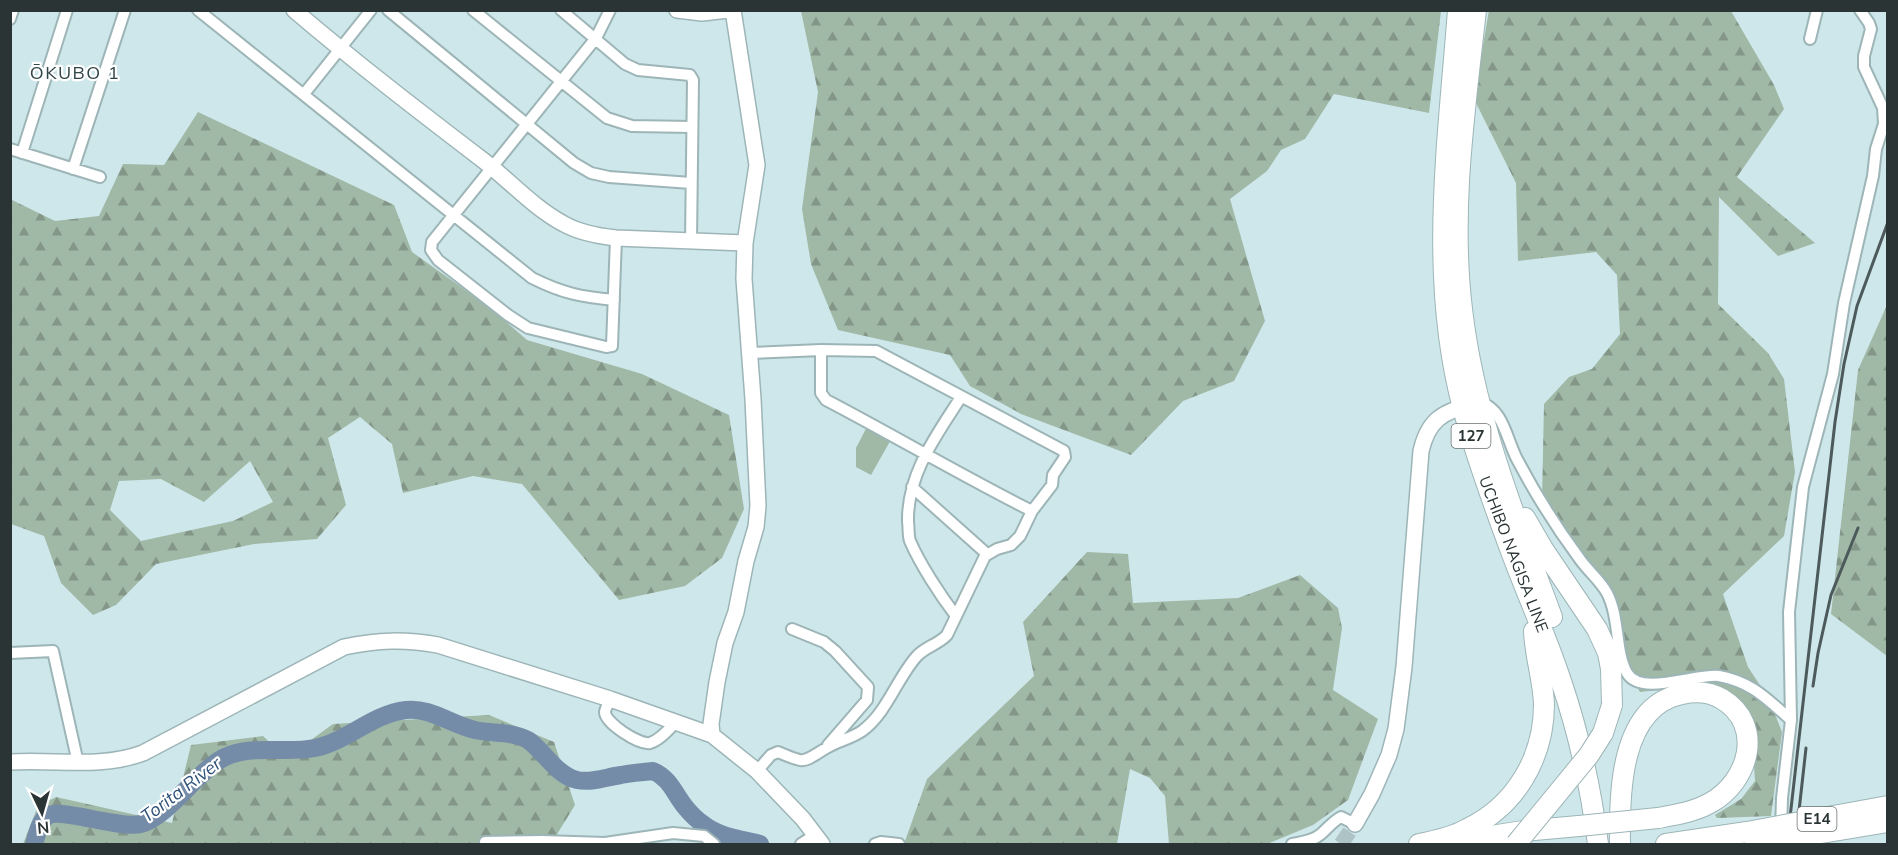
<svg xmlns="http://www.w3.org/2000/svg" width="1898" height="855" viewBox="0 0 1898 855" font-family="Mulish,sans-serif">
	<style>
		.forest { fill: url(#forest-firs); fill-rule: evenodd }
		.green { fill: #a0b8a6 }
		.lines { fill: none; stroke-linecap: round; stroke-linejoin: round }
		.river { stroke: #758ca8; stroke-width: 18 }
		.secondary-tunnel { stroke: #adc3c6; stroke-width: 15; stroke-dasharray: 15 8; stroke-linecap: butt }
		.street-casing { stroke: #9db5b7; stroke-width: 14 }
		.secondary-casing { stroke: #9db5b7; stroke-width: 18 }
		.highway-casing { stroke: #9db5b7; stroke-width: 22 }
		.street { stroke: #fff; stroke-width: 10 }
		.secondary { stroke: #fff; stroke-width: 15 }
		.highway { stroke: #fff; stroke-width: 20 }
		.rail { stroke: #4d5a5b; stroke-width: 3 }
		.highway-bridge-casing { stroke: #9db5b7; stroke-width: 22; stroke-linecap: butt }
		.highway-bridge { stroke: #fff; stroke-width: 20 }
		.labels { text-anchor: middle; stroke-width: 4.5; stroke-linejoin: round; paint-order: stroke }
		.shield { fill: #fff; stroke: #6a7172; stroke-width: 1.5 }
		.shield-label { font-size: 15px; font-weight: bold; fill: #2a3435 }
		.street-label { font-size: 16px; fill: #2a3435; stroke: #fff }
		.neighbourhood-label { font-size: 18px; letter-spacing: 1.5px; fill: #314648; stroke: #fff }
		.water-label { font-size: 18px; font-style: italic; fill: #2f527b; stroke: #fff }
	</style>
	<defs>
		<pattern id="forest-firs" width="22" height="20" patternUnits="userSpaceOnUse" patternTransform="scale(1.5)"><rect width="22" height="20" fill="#a0b8a6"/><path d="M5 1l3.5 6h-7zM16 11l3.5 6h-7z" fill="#839688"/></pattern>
	</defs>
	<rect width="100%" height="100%" fill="#cee7ea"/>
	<!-- forest -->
	<path class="forest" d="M1489,10L1731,11L1774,85L1784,109L1737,177L1815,243L1778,256L1719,197L1718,304L1768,353L1784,379L1795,472L1784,536L1723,594L1748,667L1769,699L1782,732L1771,816L1717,818L1715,815L1741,799L1755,781L1751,716L1725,691L1672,688L1640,692L1630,674L1621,619L1542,501L1544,404L1569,377L1592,369L1620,334L1617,275L1596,252L1518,261L1516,183L1474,99Z
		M801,11V10L1441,11L1429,113L1334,94L1305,139L1281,150L1267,171L1230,199L1265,321L1234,381L1183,401L1131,455L1021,414L970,386L950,355L838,330L811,264L802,209L818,92Z
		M198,112L394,205L412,252L489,307L527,340L642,374L729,415L744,509L722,558L685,586L619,600L522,484L473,476L403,493L392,444L360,417L328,438L346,505L317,539L254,544L156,564L116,605L93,615L61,583L44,536L11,524L10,199L55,221L99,216L123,164L164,165ZM250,461L273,502L233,521L141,541L110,510L119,481L161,479L204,502Z
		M1887,305V656L1831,614L1858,370Z
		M1087,552L1128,554L1133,603L1238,598L1300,575L1338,608L1342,628L1333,690L1378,719L1348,800L1313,825L1267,844H1169L1165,796L1150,778L1130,769L1117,844H904L927,779L1034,676L1023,622Z
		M489,715L554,742L575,805L551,844H23L38,806L56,797L172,823L191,745L263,736L286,758L333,724Z"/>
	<!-- green -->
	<path class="green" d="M869,423L893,436L871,475L856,467V448Z"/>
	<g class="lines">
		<!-- river -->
		<path class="river" d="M34,844C37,835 39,822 47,816C60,807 117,829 141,824C167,818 199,769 225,757C253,744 285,754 315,748C348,741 372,714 406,710C430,707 452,725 475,730C492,734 512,731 528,740C544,751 556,775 577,780C592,783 606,777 621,775C632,773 642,772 653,771C670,778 675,795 686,808C691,814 697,820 703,824C719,837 741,839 760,844"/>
		<!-- secondary-tunnel -->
		<path class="secondary-tunnel" d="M1341,844L1355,824"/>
		<defs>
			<path id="street" d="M198,10L532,278C562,293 581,297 614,300
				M388,10L574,163L591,173L609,177L691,183
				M473,10L607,118L632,126L692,127
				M561,10L625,64L638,70L690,75L693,80L691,241
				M610,10L596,38L432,242L431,250L438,260L508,315L528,328L606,347L612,346L616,238
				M10,19L13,10
				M1810,39L1817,10
				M304,94L371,10
				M10,149L100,177
				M22,153L67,10
				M73,169L125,10
				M821,350V393L826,400C895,436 962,476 1032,511
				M750,353L821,350L876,351L1064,451L1065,457L1053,475L1052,485L1032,511L1020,536L1011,545L997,549L985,556L947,635C939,644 925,647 917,656C897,678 887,713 862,731C852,738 839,741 828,747C802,762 808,765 778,752L771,755L757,771
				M1481,403C1504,409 1507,442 1518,461C1536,495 1556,527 1579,558C1587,570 1600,580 1607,593C1620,618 1615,652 1627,673C1641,697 1696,673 1719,676C1752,682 1767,699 1791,720
				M912,487L987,554
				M956,616C940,595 920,564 910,541C908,535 909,528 908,522C907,474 936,436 961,397
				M792,629L824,642L835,651L868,687L867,700L828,745
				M10,653L53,651L78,763
				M610,699C609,703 605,709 605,712C605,723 639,745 650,743C660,740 668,730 676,722
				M1781,830L1782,798L1791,720L1789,612L1803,487L1833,374L1844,303L1873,176L1876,149L1884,124L1883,108L1864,67V56L1871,29L1869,23L1860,10
				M485,842L543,841L605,843L673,833L704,836L714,844
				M801,844L815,835
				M875,844L881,842L899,844
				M1292,844C1302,842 1313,841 1321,834C1328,828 1332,822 1341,817L1355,824"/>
			<path id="secondary" d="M294,10C356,63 420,112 484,161C511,182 534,208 564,224C580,233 598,236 616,238L745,243
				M677,10L702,13L728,10
				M712,735L711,724L717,682L725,643L736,612L746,561L756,527L758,506L753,399L744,279L745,243L757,165L733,10
				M10,762C56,759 100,769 143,753L344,647C378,640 404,639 438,645L610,699L712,735L757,771L803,819L822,844
				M1355,824L1372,794L1389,755L1396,729L1404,667L1421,451C1428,421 1442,411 1472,405"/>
			<path id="highway" d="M1458,10C1448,143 1428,277 1463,408C1476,457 1494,506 1512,554C1528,597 1547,638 1561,681C1579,734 1591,789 1598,844
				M1476,10C1465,110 1450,209 1462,309C1474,415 1515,517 1552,617
				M1525,518L1543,549L1597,629L1608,653L1611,669L1612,705
				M1453,842L1523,831L1579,826
				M1419,844C1435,841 1453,837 1467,829C1516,806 1544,757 1544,704C1543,679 1535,656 1534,631
				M1620,844C1619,794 1620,706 1682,694C1695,691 1710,692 1722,699C1765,725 1749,782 1710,803C1694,812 1675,815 1658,818
				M1666,844L1747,832"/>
		</defs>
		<!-- street casing -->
		<use href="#street" class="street-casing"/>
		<!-- secondary casing -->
		<use href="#secondary" class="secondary-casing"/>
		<!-- highway casing -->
		<use href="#highway" class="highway-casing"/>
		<!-- street -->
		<use href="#street" class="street"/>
		<!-- secondary -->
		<use href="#secondary" class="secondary"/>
		<!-- highway -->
		<use href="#highway" class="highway"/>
		<!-- rail -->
		<path class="rail" d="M1813,686L1818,653L1831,595L1858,528
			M1799,811L1806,748
			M1787,844L1835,422L1844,364L1857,306L1888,222"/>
		<defs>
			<path id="highway-bridge" d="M1579,826L1658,818
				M1747,832L1888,806
				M1516,844L1589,755L1603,733L1612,705
				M1755,844L1888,822"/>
		</defs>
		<!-- highway-bridge casing -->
		<use href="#highway-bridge" class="highway-bridge-casing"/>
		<!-- highway-bridge -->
		<use href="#highway-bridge" class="highway-bridge"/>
	</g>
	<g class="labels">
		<!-- shield labels -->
		<g class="shield">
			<rect x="1451.5" y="424" width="39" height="24" rx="4.5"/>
			<rect x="1797.5" y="807" width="39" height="24" rx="4.5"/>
		</g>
		<g class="shield-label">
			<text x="1471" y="441">127</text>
			<text x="1817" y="824">E14</text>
		</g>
		<!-- street labels -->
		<g class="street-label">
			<text transform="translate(1514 554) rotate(69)" y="6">UCHIBO NAGISA LINE</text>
		</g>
		<!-- neighbourhood labels -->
		<g class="neighbourhood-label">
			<text x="75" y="79">ŌKUBO 1</text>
		</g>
		<!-- water labels -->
		<g class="water-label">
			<text transform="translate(181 790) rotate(-37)" y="6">Torita River</text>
		</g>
	</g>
	<!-- border -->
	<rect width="1898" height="855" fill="none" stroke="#2a3435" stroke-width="24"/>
	<!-- north arrow -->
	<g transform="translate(42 813) rotate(175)" stroke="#ffffff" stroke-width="4.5" paint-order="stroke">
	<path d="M0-4.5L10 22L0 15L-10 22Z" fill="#2a3435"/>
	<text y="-9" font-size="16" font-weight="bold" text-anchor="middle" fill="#2a3435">N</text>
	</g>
</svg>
